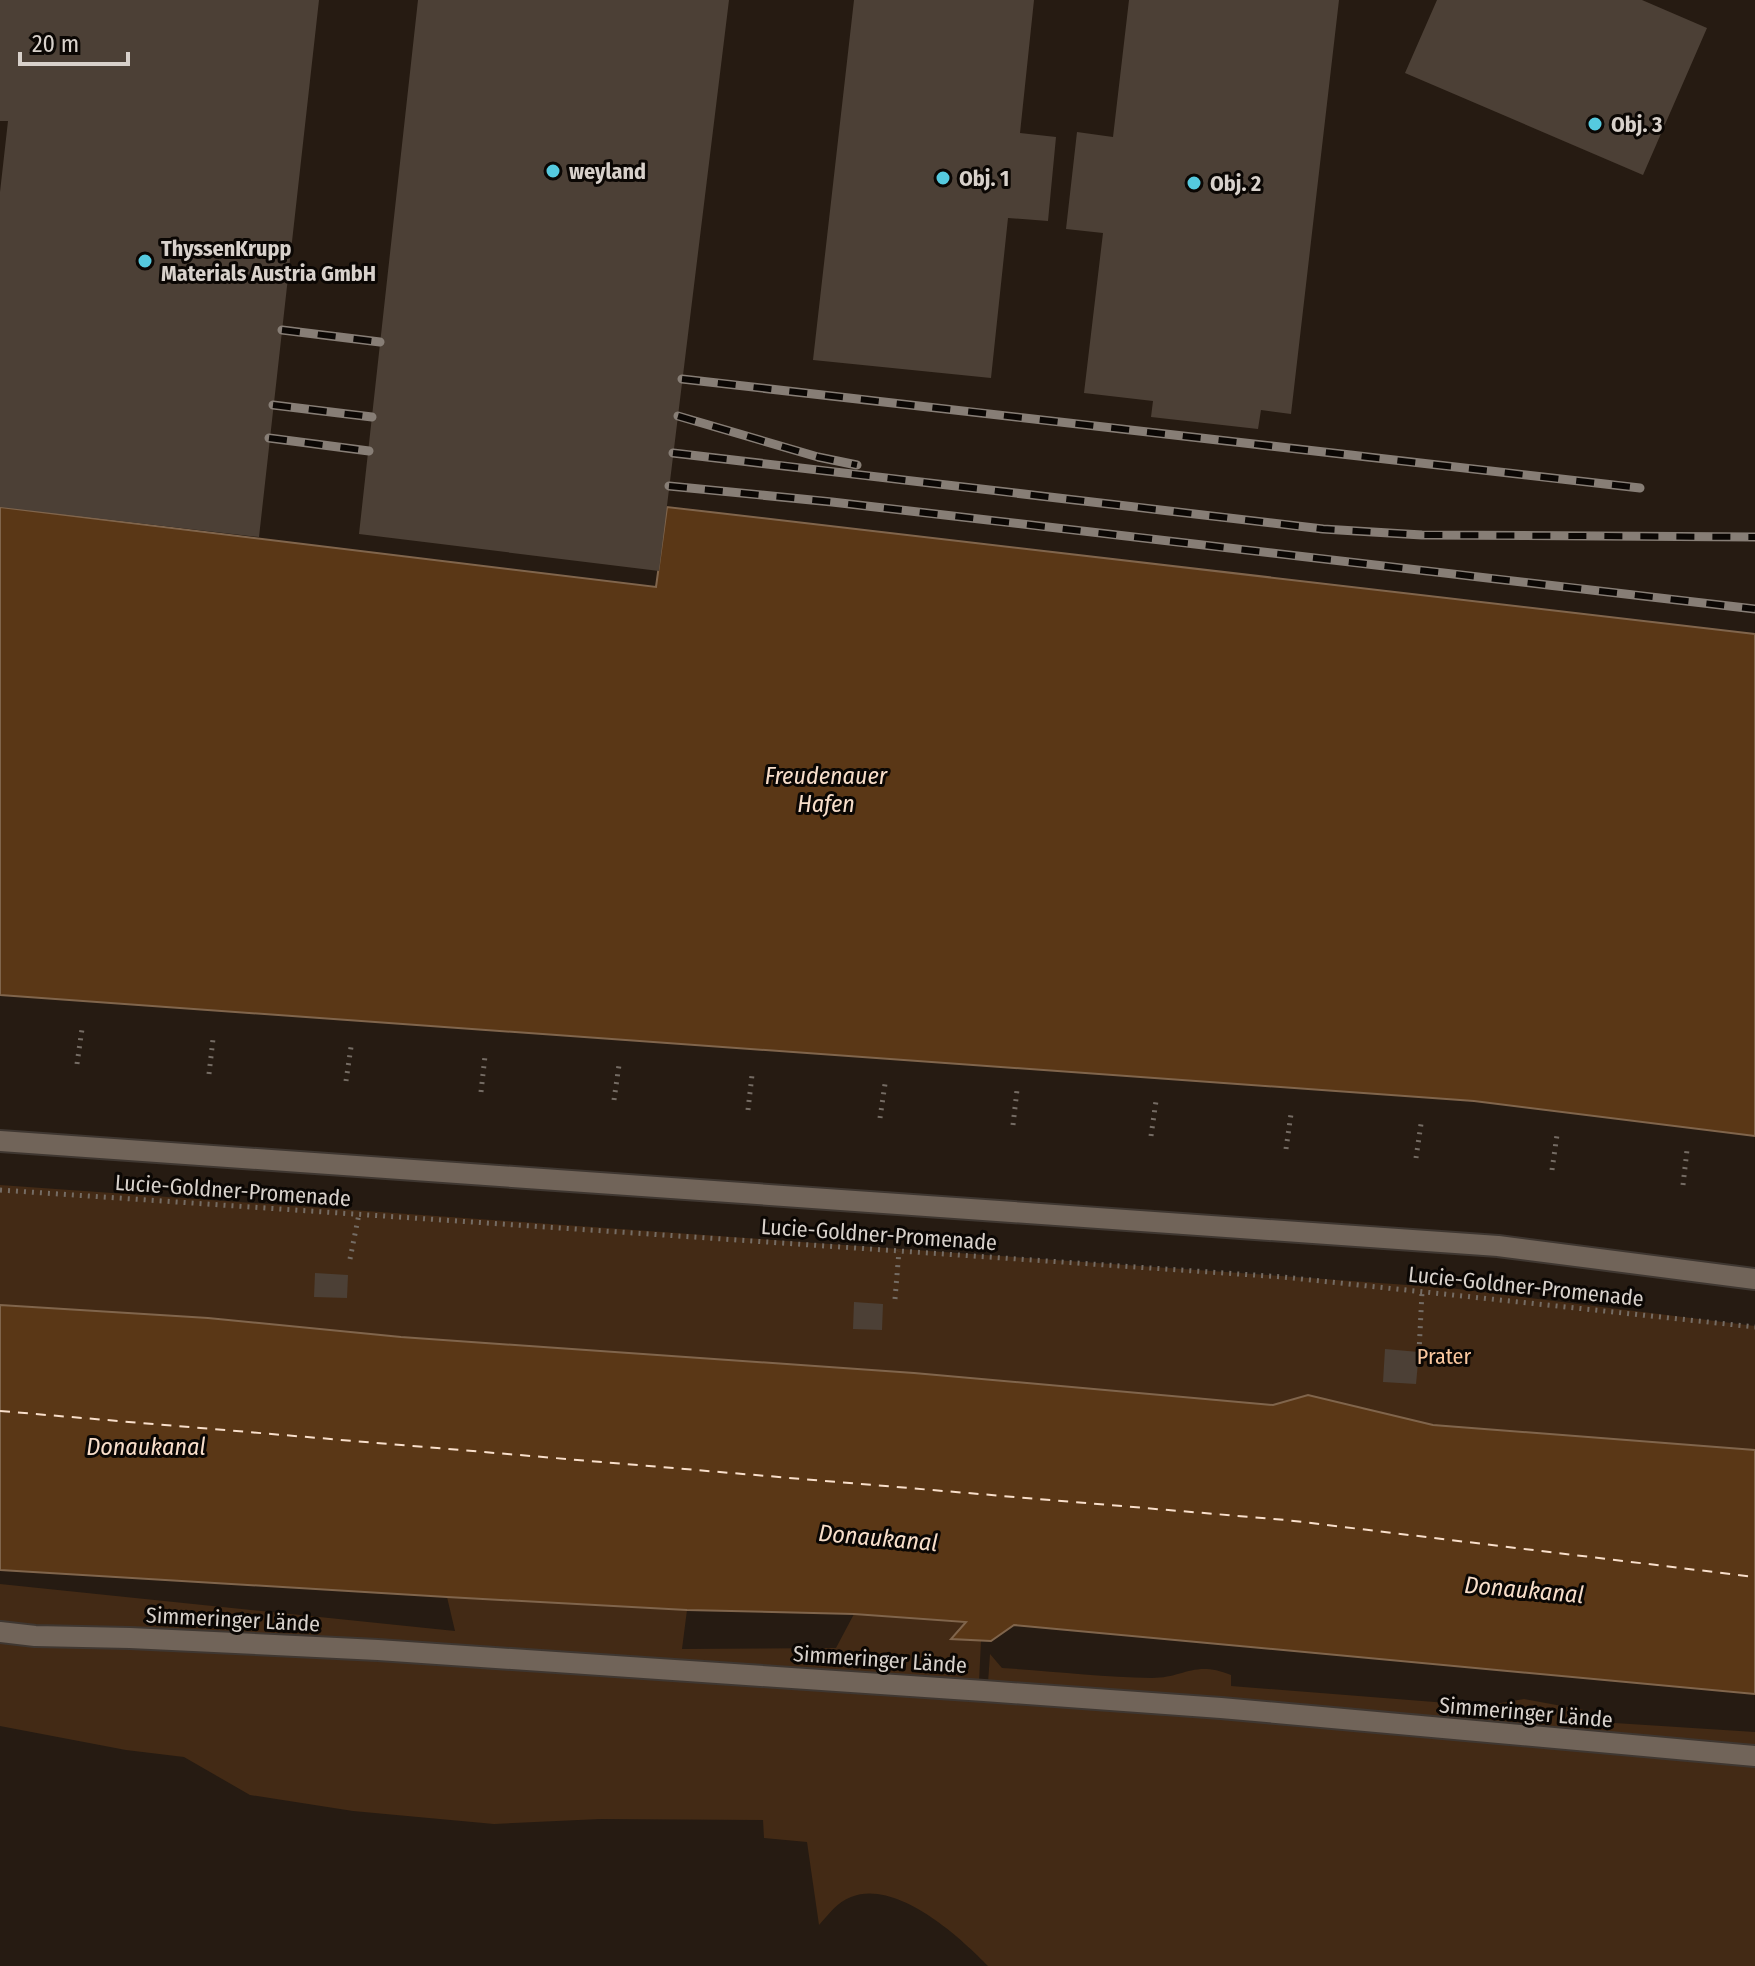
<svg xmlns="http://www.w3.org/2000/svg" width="1755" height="1966" viewBox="0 0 1755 1966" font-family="'Fira Sans Condensed',sans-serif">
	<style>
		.green { fill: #432a15 }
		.water { fill: #5a3716; stroke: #80654c; stroke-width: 2 }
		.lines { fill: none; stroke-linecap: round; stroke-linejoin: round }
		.ferry { stroke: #f8deca; stroke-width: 2; stroke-dasharray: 10 8; stroke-linecap: butt }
		.building { fill: #4c4036 }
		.lane-casing { stroke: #3f3731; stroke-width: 24 }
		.path { stroke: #756c64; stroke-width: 5; stroke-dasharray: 2 6; stroke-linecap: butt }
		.lane { stroke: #716459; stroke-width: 20 }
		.rail-casing { stroke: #877e76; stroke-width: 9 }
		.rail { stroke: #0b0704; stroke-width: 6; stroke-dasharray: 18; stroke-linecap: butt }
		.poi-dot { fill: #55cadf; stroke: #0b0704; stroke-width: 3 }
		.labels { text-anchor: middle; stroke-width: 6; stroke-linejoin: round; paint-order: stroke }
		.poi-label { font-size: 22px; font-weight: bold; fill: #d8d1cb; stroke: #0b0704; text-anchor: start }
		.street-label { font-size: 22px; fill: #d8d1cb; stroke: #0b0704 }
		.park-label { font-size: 22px; fill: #fbc89f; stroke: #0b0704 }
		.water-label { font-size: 24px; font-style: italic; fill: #f8deca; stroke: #0b0704 }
	</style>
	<rect width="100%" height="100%" fill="#261b12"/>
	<!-- green -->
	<path class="green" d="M0,1185L1450,1288L1755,1326V1450L1433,1425L1308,1395L1273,1405L914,1373L401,1337L208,1318L0,1305Z
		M0,1584L455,1631L447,1597L687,1610L682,1649L836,1648L854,1614L967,1622L952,1639L981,1641L979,1682L163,1628H34L0,1624Z
		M0,1641L328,1655L1251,1720L1755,1767V1966H988C959,1936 896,1879 851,1897C837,1902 829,1914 819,1925L807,1842L764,1838L763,1820L600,1819L494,1824L353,1811L250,1795L184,1757L126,1750L0,1726Z
		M990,1654L1002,1668C1052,1671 1102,1677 1152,1678C1184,1678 1194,1660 1231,1675V1686L1460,1704L1466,1713L1483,1706L1524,1699L1589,1711L1599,1722L1755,1732V1750L1319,1706L988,1683Z"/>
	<!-- water -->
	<path class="water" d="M0,507L656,587L667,507L1755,634V1136L1474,1101L0,995Z
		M0,1305L208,1318L401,1337L914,1373L1273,1405L1308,1395L1433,1425L1755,1450V1694L1014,1625L991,1641L951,1639L966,1622L854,1614L687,1610L447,1597L0,1570Z"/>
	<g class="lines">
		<!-- ferry -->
		<path class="ferry" d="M0,1411L1286,1520L1755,1577"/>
	</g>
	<!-- building -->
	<path class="building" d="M0,0H319L259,537L0,507V192L8,121H0Z
		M418,0H729L659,571L359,534Z
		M854,0H1034L1020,133L1056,137L1048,221L1008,218L991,378L813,360Z
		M1129,0H1339L1291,414L1261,410L1258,429L1151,417L1153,401L1084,393L1103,233L1066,229L1077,132L1113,137Z
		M1437,0H1642L1707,28L1643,175L1405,73Z
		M315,1273L348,1275L347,1298L314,1297Z
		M854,1302L883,1304L882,1330L853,1329Z
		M1385,1349L1419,1352L1416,1384L1383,1382Z"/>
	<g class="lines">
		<defs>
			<path id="lane" d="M0,1141L1498,1246L1755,1279
				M0,1632L35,1636L130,1638L378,1650L984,1691L1221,1708L1755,1756"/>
		</defs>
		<!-- lane casing -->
		<use href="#lane" class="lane-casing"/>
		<!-- path -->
		<path class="path" d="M77,1064L82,1029
			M209,1074L213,1039
			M346,1081L351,1047
			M481,1092L485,1056
			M614,1100L619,1065
			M748,1110L752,1075
			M880,1118L885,1084
			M1013,1125L1017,1090
			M1151,1136L1156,1101
			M1286,1149L1291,1114
			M1416,1158L1421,1124
			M1552,1170L1557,1135
			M1683,1185L1687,1150
			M0,1190L1283,1277L1755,1327
			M350,1259L359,1214
			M895,1299L899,1251
			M1419,1352L1422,1292"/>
		<!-- lane -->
		<use href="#lane" class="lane"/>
		<defs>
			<path id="rail" d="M282,330L380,342
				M682,379L1640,488
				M273,405L372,417
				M678,416L818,457L857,465
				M269,438L369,451
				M673,453L1323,529L1422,535L1755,537
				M669,486L832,502L1755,609"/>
		</defs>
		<!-- rail casing -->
		<use href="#rail" class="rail-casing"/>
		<!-- rail -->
		<use href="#rail" class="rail"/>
	</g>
	<!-- markers -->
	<g class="poi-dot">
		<circle cx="1595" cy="124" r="8"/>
		<circle cx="553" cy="171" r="8"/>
		<circle cx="943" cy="178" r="8"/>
		<circle cx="1194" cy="183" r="8"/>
		<circle cx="145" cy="261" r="8"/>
	</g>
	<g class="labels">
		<!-- poi labels -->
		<g class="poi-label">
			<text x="1611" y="132">Obj. 3</text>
			<text x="569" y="179">weyland</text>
			<text x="959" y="186">Obj. 1</text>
			<text x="1210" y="191">Obj. 2</text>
			<text x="161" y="256">ThyssenKrupp<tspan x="161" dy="25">Materials Austria GmbH</tspan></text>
		</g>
		<!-- street labels -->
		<g class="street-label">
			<text transform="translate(233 1190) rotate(4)" y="8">Lucie-Goldner-Promenade</text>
			<text transform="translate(879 1234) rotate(4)" y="8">Lucie-Goldner-Promenade</text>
			<text transform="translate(1526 1286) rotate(6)" y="8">Lucie-Goldner-Promenade</text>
			<text transform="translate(233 1619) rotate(3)" y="8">Simmeringer Lände</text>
			<text transform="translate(880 1659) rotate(4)" y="8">Simmeringer Lände</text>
			<text transform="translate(1526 1712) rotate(5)" y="8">Simmeringer Lände</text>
		</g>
		<!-- park labels -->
		<g class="park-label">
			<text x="1444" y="1364">Prater</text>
		</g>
		<!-- water labels -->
		<g class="water-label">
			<text x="826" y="784">Freudenauer<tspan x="826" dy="28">Hafen</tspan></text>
			<text x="146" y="1455">Donaukanal</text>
			<text transform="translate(878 1538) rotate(5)" y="8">Donaukanal</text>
			<text transform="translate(1524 1590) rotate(5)" y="8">Donaukanal</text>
		</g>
	</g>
	<!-- scale -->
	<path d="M20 52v12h108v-12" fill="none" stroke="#d8d1cb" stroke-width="4"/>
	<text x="32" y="52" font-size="24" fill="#d8d1cb" stroke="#0b0704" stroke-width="6" paint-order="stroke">20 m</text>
</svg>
